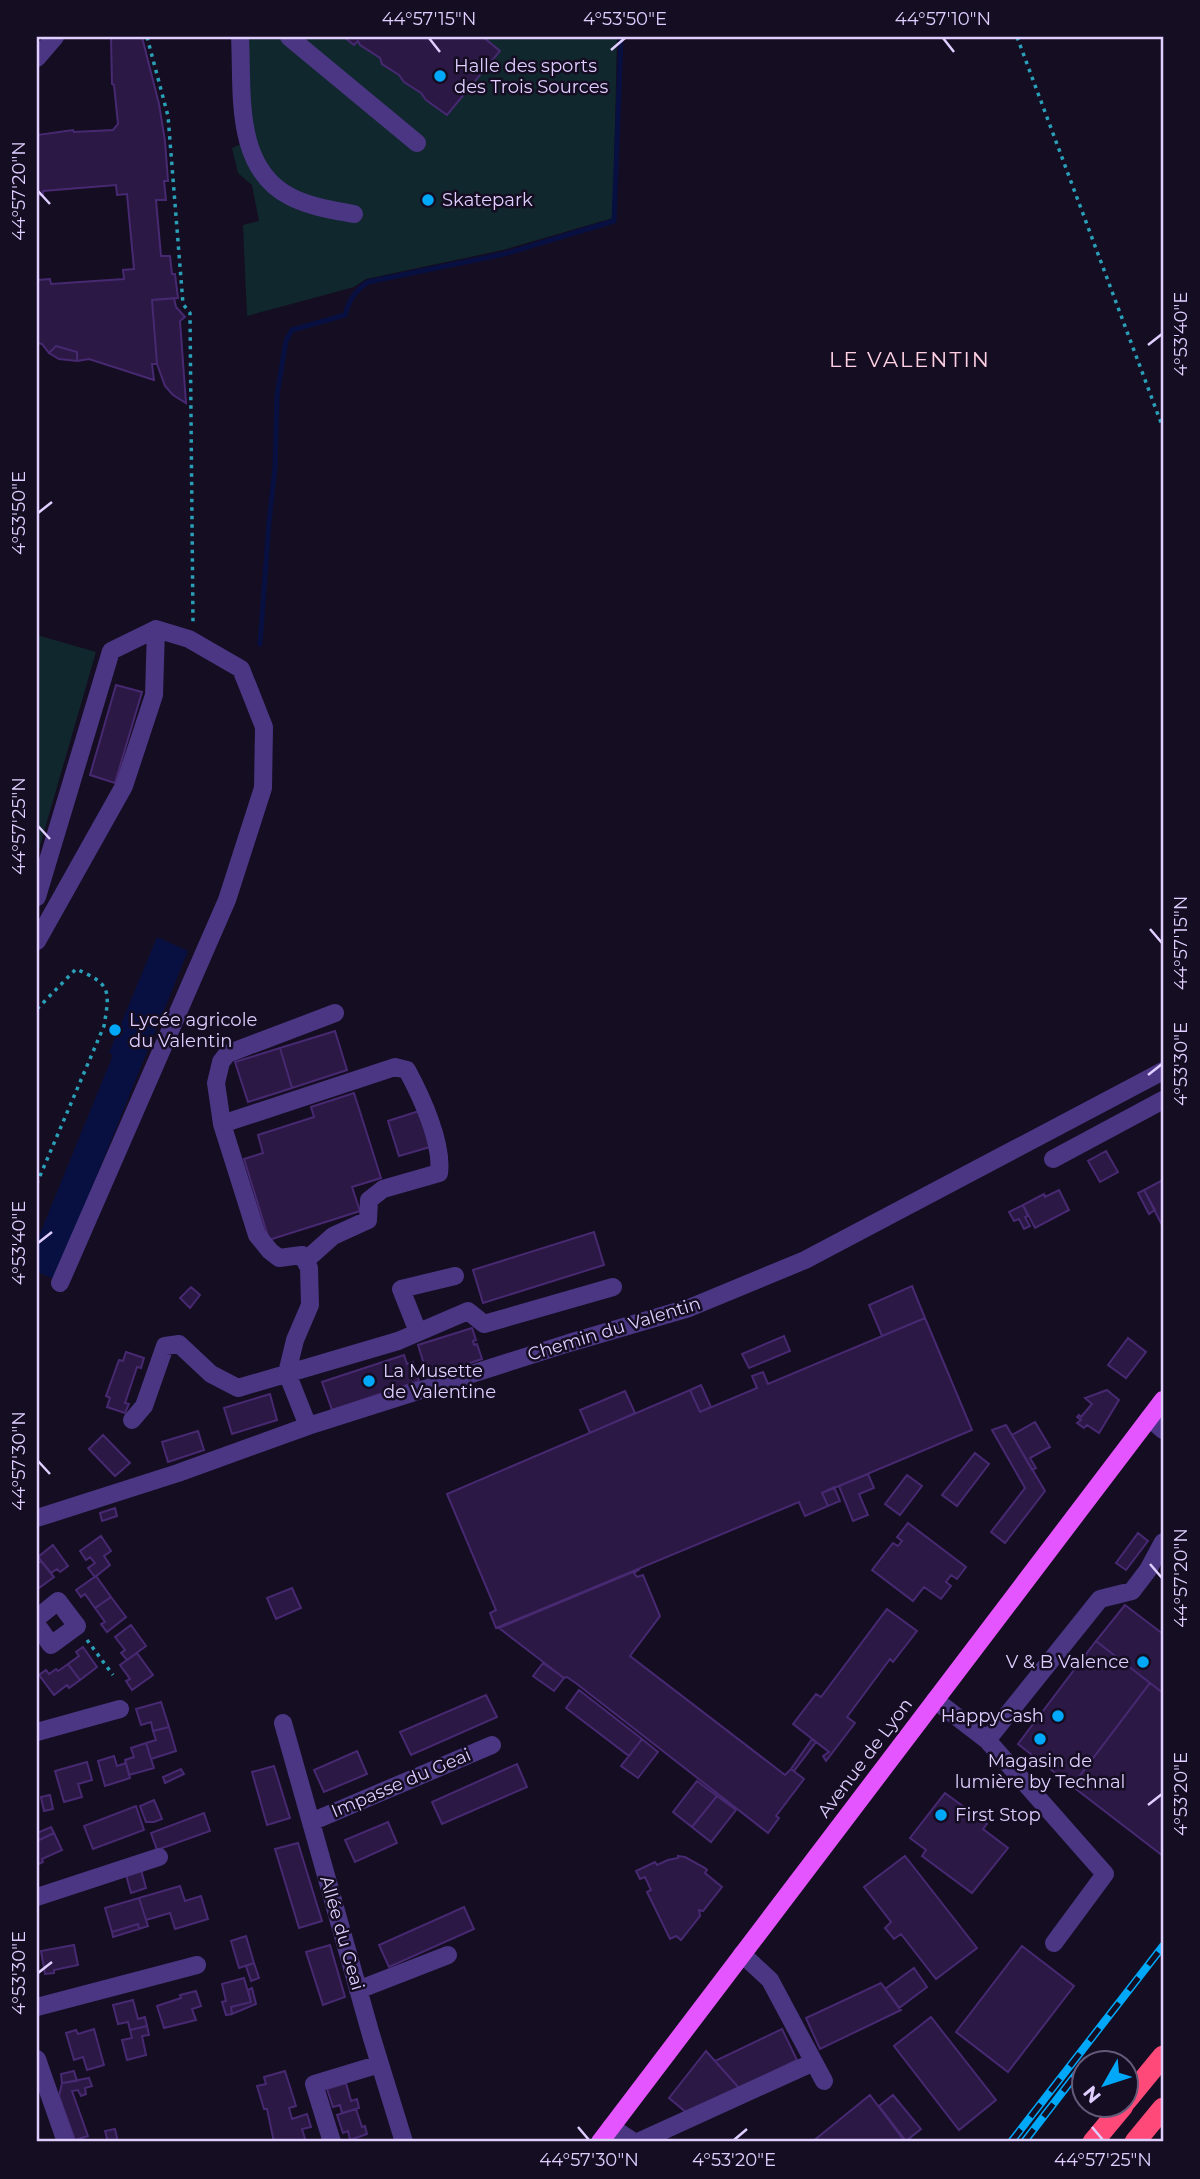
<svg xmlns="http://www.w3.org/2000/svg" width="1200" height="2179" viewBox="0 0 1200 2179" font-family="Montserrat,sans-serif">
	<style>
		.green { fill: #10272d }
		.water { fill: #081041 }
		.lines { fill: none; stroke-linecap: round; stroke-linejoin: round }
		.stream { stroke: #081041; stroke-width: 5 }
		.building { fill: #2b1844; stroke: #472971; stroke-width: 2 }
		.path { stroke: #2aa0b8; stroke-width: 3.5; stroke-dasharray: 3.5 5; stroke-linecap: butt }
		.minor { stroke: #4a3683; stroke-width: 18 }
		.major { stroke: #e555ff; stroke-width: 18 }
		.highway { stroke: #ff4978; stroke-width: 21 }
		.rail-casing { stroke: #00a8f9; stroke-width: 8 }
		.rail { stroke: #150d22; stroke-width: 5; stroke-dasharray: 16; stroke-linecap: butt }
		.ticks { fill: none; stroke: #dfceff; stroke-width: 2.5 }
		.poi-dot { fill: #00a8f9; stroke: #150d22; stroke-width: 2.5 }
		.labels { text-anchor: middle; stroke-width: 5; stroke-linejoin: round; paint-order: stroke }
		.poi-label { font-size: 18px; fill: #dfceff; stroke: #150d22; text-anchor: start }
		.street-label { font-size: 18px; fill: #dfceff; stroke: #150d22 }
		.quarter-label { font-size: 21px; letter-spacing: 2px; fill: #ffd0e3; stroke: #150d22 }
		.neatline { fill: none; stroke: #dfceff; stroke-width: 2.5 }
		.ticks-label { font-size: 18px; text-anchor: middle; fill: #dfceff }
	</style>
	<rect width="100%" height="100%" fill="#150d22"/>
	<!-- green -->
	<path class="green" d="M244,37H617L613,218L503,250L366,279L354,287L247,316L243,225L259,221L252,185L238,173L232,148L252,139Z
		M37,635L96,652L37,856Z"/>
	<!-- water -->
	<path class="water" d="M157,937L188,951L55,1279L37,1272V1241L113,1055L109,1053Z"/>
	<g class="lines">
		<!-- stream -->
		<path class="stream" d="M260,644L269,522L275,468L277,395L286,341L292,330L345,315C349,300 355,291 368,282L504,254L614,221L621,37"/>
	</g>
	<!-- building -->
	<path class="building" d="M111,37H142L159,104L165,141L168,181H164L166,200H156L161,256H170L172,274H175L178,298L152,300L157,364H152L154,380L89,359L77,361V352L56,346L49,353L42,344L37,343L38,280L50,279L51,284L124,279L123,270L134,269L127,194L117,195L116,185L43,191V195H37V135L73,130L74,132L113,130L118,124L114,85L112,84Z
		M344,37H483L500,51L447,115L426,100L421,93L404,82L399,75L382,64L380,58L360,45L358,41L354,45Z
		M174,298L176,307L185,317L180,321L186,403L173,395L165,386L157,364L152,300Z
		M56,346L77,352V361L59,359L49,353Z
		M116,685L142,692L115,783L90,775Z
		M335,1031L347,1070L292,1088L280,1048Z
		M280,1048L292,1088L248,1102L235,1062Z
		M354,1093L381,1178L352,1187L360,1211L269,1240L244,1159L263,1153L258,1135L314,1117L311,1107Z
		M419,1111L430,1147L399,1156L388,1121Z
		M1106,1151L1118,1172L1100,1182L1088,1161Z
		M1163,1180V1224L1162,1225L1144,1190Z
		M1059,1190L1069,1210L1035,1228L1023,1205L1044,1194L1045,1197Z
		M1144,1190L1155,1210L1149,1214L1138,1193Z
		M1023,1205L1028,1216L1025,1217L1030,1226L1024,1229L1019,1219L1014,1221L1009,1212Z
		M594,1232L604,1265L483,1303L473,1270Z
		M912,1286L925,1318L882,1336L869,1305Z
		M191,1287L200,1295L190,1308L180,1298Z
		M925,1318L972,1430L822,1493L828,1506L805,1516L799,1502L496,1628L490,1613L496,1610L447,1494L690,1390L700,1412L757,1388L752,1376L763,1372L768,1384Z
		M472,1328L476,1340L473,1341L474,1345L477,1344L482,1359L428,1377L418,1345Z
		M784,1336L790,1351L749,1368L742,1354Z
		M1128,1338L1146,1352L1126,1378L1108,1365Z
		M126,1352L144,1358L141,1368L137,1367L125,1403L129,1404L125,1413L107,1407L110,1398L106,1396L119,1360L123,1361Z
		M404,1355L407,1364L413,1362L419,1381L332,1410L322,1382Z
		M701,1385L711,1407L700,1412L690,1390Z
		M1107,1390L1119,1400L1099,1433L1087,1425L1084,1428L1077,1423L1081,1420L1077,1417L1079,1415L1081,1417L1092,1404L1085,1398Z
		M625,1391L635,1413L590,1433L580,1410Z
		M270,1394L277,1420L232,1434L224,1408Z
		M1035,1422L1050,1447L1030,1458L1036,1468L1032,1470L1012,1435Z
		M1006,1425L1045,1491L1005,1543L991,1532L1025,1488L992,1430Z
		M198,1431L204,1450L168,1462L162,1442Z
		M103,1435L130,1463L115,1476L89,1449Z
		M975,1453L989,1464L957,1506L942,1495Z
		M868,1474L874,1488L859,1494L868,1515L853,1521L839,1486Z
		M907,1475L922,1486L900,1515L885,1504Z
		M834,1487L840,1501L828,1506L822,1493Z
		M115,1508L117,1516L102,1521L100,1513Z
		M908,1523L966,1567L957,1579L951,1575L946,1582L951,1586L941,1599L924,1587L913,1601L872,1570L893,1543L898,1546L902,1541L897,1537Z
		M1138,1533L1148,1541L1126,1570L1116,1563Z
		M101,1536L111,1551L104,1556L110,1565L95,1577L88,1568L95,1563L90,1557L86,1560L80,1551Z
		M53,1545L68,1566L60,1572L57,1569L51,1573L38,1557Z
		M41,1561L54,1577L39,1588L37,1584V1564Z
		M640,1569L634,1573L637,1577L643,1575L660,1616L630,1656L785,1775L791,1769L804,1779L776,1816L779,1818L768,1833L577,1684L567,1677L564,1678L499,1628Z
		M96,1576L111,1597L95,1608L85,1594L81,1597L76,1590Z
		M292,1588L301,1608L276,1619L267,1598Z
		M111,1597L126,1617L107,1632L101,1624L105,1622L95,1608Z
		M1125,1605L1163,1634V1693L1096,1641Z
		M887,1609L917,1631L893,1662L890,1659L847,1717L855,1723L826,1761L823,1756L829,1752L793,1724L816,1694L821,1697Z
		M131,1625L146,1646L127,1660L121,1653L125,1650L115,1637Z
		M1096,1641L1150,1683L1072,1786L1018,1744Z
		M83,1647L97,1667L80,1680L68,1664L79,1656L76,1652Z
		M137,1653L153,1675L132,1690L126,1681L130,1679L120,1665Z
		M543,1663L564,1678L554,1691L533,1676Z
		M68,1664L80,1680L69,1688L67,1685L54,1695L39,1675L46,1670L49,1674L56,1669L58,1671Z
		M1150,1683L1163,1693V1856L1072,1786Z
		M579,1690L642,1739L629,1756L566,1708Z
		M486,1695L497,1717L411,1755L400,1732Z
		M161,1702L169,1727L153,1731L151,1722L141,1725L136,1709Z
		M169,1727L176,1751L151,1759L146,1743L156,1740L153,1731Z
		M642,1739L658,1752L638,1778L621,1766Z
		M812,1739L816,1742L794,1771L791,1769Z
		M146,1743L154,1768L129,1775L125,1760L134,1757L131,1748Z
		M357,1751L367,1774L324,1792L314,1770Z
		M114,1756L117,1766L126,1763L130,1778L105,1786L98,1761Z
		M87,1762L92,1780L78,1784L82,1797L64,1802L55,1771Z
		M517,1764L527,1787L442,1824L432,1802Z
		M274,1766L290,1818L267,1825L252,1772Z
		M181,1769L184,1774L165,1783L163,1777Z
		M697,1781L717,1796L692,1827L673,1812Z
		M945,1793L987,1824L983,1829L1008,1848L972,1893L922,1856L926,1850L910,1838Z
		M50,1795L53,1809L44,1811L41,1797Z
		M717,1796L736,1810L711,1842L692,1827Z
		M154,1800L162,1819L154,1822H146L140,1806Z
		M136,1806L144,1830L93,1849L84,1826Z
		M204,1813L210,1831L157,1850L151,1833Z
		M388,1822L397,1843L355,1862L345,1840Z
		M51,1827L54,1833L39,1840L37,1833Z
		M54,1833L62,1850L42,1859L43,1862L37,1865V1841Z
		M298,1843L322,1921L299,1928L275,1849Z
		M678,1856L685,1857L705,1868L707,1870L705,1873L722,1887L703,1911L699,1910L700,1916L681,1940L676,1936L670,1939L647,1892L651,1890L645,1877L640,1879L636,1871L655,1862L657,1865L668,1860L678,1858Z
		M905,1856L977,1948L936,1979L901,1934L894,1939L885,1928L891,1922L864,1887Z
		M140,1866L146,1888L131,1893L125,1871Z
		M180,1886L185,1901L201,1896L208,1919L175,1929L170,1913L146,1920L139,1898Z
		M139,1898L148,1926L139,1929L138,1924L112,1932L105,1908Z
		M464,1907L474,1929L389,1967L379,1945Z
		M138,1924L139,1929L113,1937L112,1932Z
		M246,1936L254,1963L239,1968L231,1941Z
		M74,1945L78,1965L54,1970V1973L45,1974L41,1951Z
		M330,1945L345,1997L323,2005L306,1952Z
		M1022,1946L1074,1986L1008,2072L956,2032Z
		M254,1963L259,1978L251,1981L246,1966Z
		M914,1968L927,1987L899,2008L885,1989Z
		M244,1978L251,2002L231,2007L232,2014L226,2015L222,2002L226,2001L222,1984Z
		M881,1983L901,2010L820,2049L806,2018Z
		M252,1988L256,2004L232,2014L231,2007L251,2002L248,1990Z
		M196,1991L201,2006L192,2009L196,2020L164,2028L157,2006L181,1998L180,1995Z
		M133,2000L138,2019L145,2017L147,2026L130,2030L128,2022L118,2024L113,2005Z
		M931,2017L996,2100L959,2130L894,2046Z
		M147,2026L149,2035L142,2036L146,2055L127,2060L122,2040L132,2038L130,2030Z
		M94,2029L104,2065L87,2070L83,2057L74,2060L66,2033L76,2030L78,2034Z
		M782,2029L797,2060L739,2088L715,2061Z
		M706,2051L739,2088L687,2113L669,2098Z
		M74,2071L77,2081L62,2083L61,2074Z
		M285,2071L296,2106L289,2108L292,2119L307,2114L311,2127L302,2129L306,2142H274L267,2109H264L257,2086L266,2084L264,2077Z
		M89,2078L92,2086L85,2088L86,2094L81,2096L78,2090L72,2091L88,2136L75,2140L59,2096L62,2083Z
		M346,2083L351,2101L357,2099L359,2108L342,2113L340,2105L333,2107L327,2089Z
		M870,2095L905,2142H812Z
		M893,2095L921,2129L906,2141L879,2106Z
		M356,2109L362,2127L365,2126L367,2134L350,2140L348,2131L343,2133L337,2115Z
		M115,2129L118,2142H108L105,2131Z"/>
	<g class="lines">
		<!-- path -->
		<path class="path" d="M147,37L168,116L183,304L190,313L193,623
			M1017,37L1163,428
			M37,1009L76,969C111,984 110,990 104,1026L37,1183
			M87,1640L113,1675"/>
		<!-- minor -->
		<path class="minor" d="M240,37C243,91 233,168 291,197C311,207 333,210 354,214
			M289,37L417,143
			M37,58L55,37
			M37,897L111,651L156,629L189,639L241,669L264,727L263,788L227,900L60,1283
			M37,941L124,786L154,695L156,629
			M222,1124L395,1067L407,1070C421,1096 443,1143 439,1173L383,1189L369,1200L368,1220L333,1236L305,1261
			M1053,1159L1163,1100
			M418,1332L401,1289L455,1276
			M1149,1418L1163,1430
			M132,1420L144,1406L165,1346L179,1344L211,1374L238,1388L398,1341L468,1311L484,1324L613,1287
			M308,1426L287,1373L295,1340L310,1305L309,1268L302,1255L279,1258L270,1251L257,1235L222,1124L216,1083L221,1062L227,1054L335,1013
			M37,1518L178,1473L308,1426L569,1343L689,1308L805,1260L1163,1071
			M37,1618L58,1601L77,1626L51,1645L37,1625
			M935,1700L987,1740L1105,1874L1054,1943
			M283,1723L371,2035L404,2142
			M37,1732L120,1709
			M987,1740L1100,1599L1132,1591L1148,1570L1163,1542
			M311,1822L492,1745
			M37,1897L159,1857
			M742,1954L770,1980L824,2081
			M358,1990L448,1955
			M37,2007L197,1965
			M37,2059L66,2142
			M611,2127L634,2142
			M332,2142L314,2084L380,2064
			M638,2142L814,2062"/>
		<!-- major -->
		<path class="major" d="M600,2142L1163,1400"/>
		<!-- highway -->
		<path class="highway" d="M1126,2101L1163,2056
			M1093,2142L1123,2106
			M1135,2142L1163,2108"/>
		<defs>
			<path id="rail" d="M1011,2142L1163,1946
				M1024,2142L1084,2064"/>
		</defs>
		<!-- rail casing -->
		<use href="#rail" class="rail-casing"/>
		<!-- rail -->
		<use href="#rail" class="rail"/>
	</g>
	<!-- ticks -->
	<path class="ticks" d="M429,38L440,52M943,38L954,52M611,50L625,38M38,191L50,204M1148,345L1162,334M38,513L52,502M38,826L50,839M1150,929L1162,943M1148,1075L1162,1064M38,1243L52,1232M38,1461L50,1474M1150,1564L1162,1578M1148,1805L1162,1794M38,1973L52,1962M578,2127L589,2140M1092,2127L1103,2140M734,2140L747,2129"/>
	<!-- markers -->
	<g class="poi-dot">
		<circle cx="440" cy="76" r="7"/>
		<circle cx="428" cy="200" r="7"/>
		<circle cx="115" cy="1030" r="7"/>
		<circle cx="369" cy="1381" r="7"/>
		<circle cx="1143" cy="1662" r="7"/>
		<circle cx="1058" cy="1716" r="7"/>
		<circle cx="1040" cy="1739" r="7"/>
		<circle cx="941" cy="1815" r="7"/>
	</g>
	<g class="labels">
		<!-- poi labels -->
		<g class="poi-label">
			<text x="454" y="72">Halle des sports<tspan x="454" dy="21">des Trois Sources</tspan></text>
			<text x="442" y="206">Skatepark</text>
			<text x="129" y="1026">Lycée agricole<tspan x="129" dy="21">du Valentin</tspan></text>
			<text x="383" y="1377">La Musette<tspan x="383" dy="21">de Valentine</tspan></text>
			<text x="1129" y="1668" text-anchor="end">V &amp; B Valence</text>
			<text x="1044" y="1722" text-anchor="end">HappyCash</text>
			<text x="1040" y="1767" text-anchor="middle">Magasin de<tspan x="1040" dy="21">lumière by Technal</tspan></text>
			<text x="955" y="1821">First Stop</text>
		</g>
		<!-- street labels -->
		<g class="street-label">
			<text transform="translate(614 1329) rotate(-17)" y="6">Chemin du Valentin</text>
			<text transform="translate(865 1758) rotate(-53)" y="6">Avenue de Lyon</text>
			<text transform="translate(401 1783) rotate(-23)" y="6">Impasse du Geai</text>
			<text transform="translate(342 1933) rotate(74)" y="6">Allée du Geai</text>
		</g>
		<!-- quarter labels -->
		<g class="quarter-label">
			<text x="910" y="367">LE VALENTIN</text>
		</g>
	</g>
	<!-- border -->
	<rect width="1200" height="2179" fill="none" stroke="#150d22" stroke-width="77"/>
	<!-- north arrow -->
	<g transform="translate(1105 2084) rotate(231)"><circle r="33" fill="#150d22" stroke="#665a7a" stroke-width="2"/>
	<path d="M0-5L12 26L0 18L-12 26Z" fill="#00a8f9"/>
	<text y="-10" font-size="19" font-weight="bold" text-anchor="middle" fill="#dfceff">N</text>
	</g>
	<rect x="38" y="38" width="1124" height="2102" class="neatline"/>
	<g class="ticks-label">
		<text x="429" y="25">44°57'15"N</text>
		<text x="625" y="25">4°53'50"E</text>
		<text x="943" y="25">44°57'10"N</text>
		<text transform="translate(19 191) rotate(-90)" y="6">44°57'20"N</text>
		<text transform="translate(1181 334) rotate(-90)" y="6">4°53'40"E</text>
		<text transform="translate(19 513) rotate(-90)" y="6">4°53'50"E</text>
		<text transform="translate(19 826) rotate(-90)" y="6">44°57'25"N</text>
		<text transform="translate(1181 943) rotate(-90)" y="6">44°57'15"N</text>
		<text transform="translate(1181 1064) rotate(-90)" y="6">4°53'30"E</text>
		<text transform="translate(19 1243) rotate(-90)" y="6">4°53'40"E</text>
		<text transform="translate(19 1461) rotate(-90)" y="6">44°57'30"N</text>
		<text transform="translate(1181 1578) rotate(-90)" y="6">44°57'20"N</text>
		<text transform="translate(1181 1794) rotate(-90)" y="6">4°53'20"E</text>
		<text transform="translate(19 1973) rotate(-90)" y="6">4°53'30"E</text>
		<text x="589" y="2166">44°57'30"N</text>
		<text x="734" y="2166">4°53'20"E</text>
		<text x="1103" y="2166">44°57'25"N</text>
	</g>
</svg>
